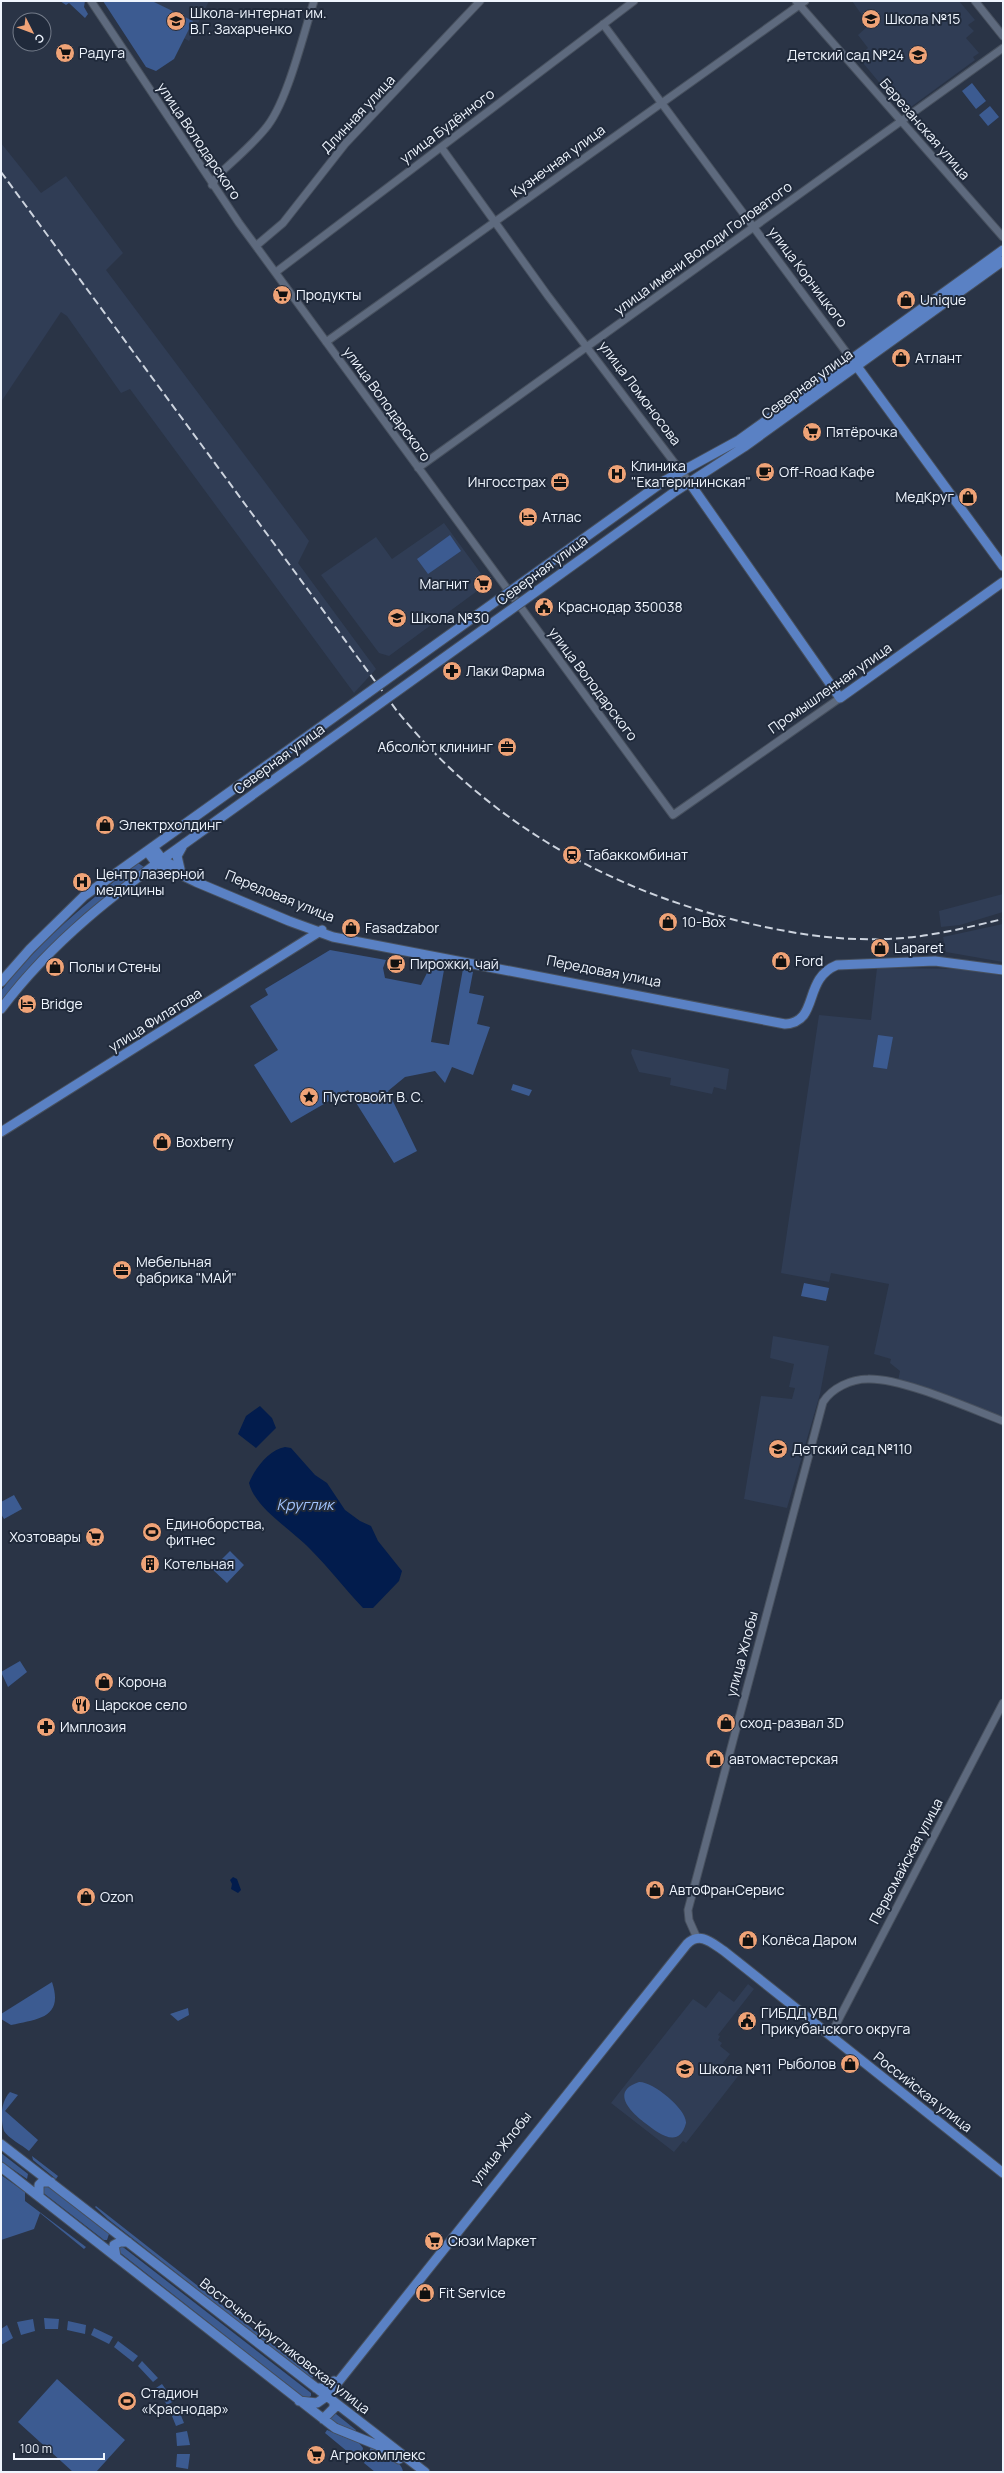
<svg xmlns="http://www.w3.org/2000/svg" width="1004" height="2473" viewBox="0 0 1004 2473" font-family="Manrope,sans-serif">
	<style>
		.built { fill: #303d55 }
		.green { fill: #3c5b91 }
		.water { fill: #021c4d }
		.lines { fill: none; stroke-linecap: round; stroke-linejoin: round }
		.minor-casing { stroke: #47505e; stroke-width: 9 }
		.major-casing { stroke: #47505e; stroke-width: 11 }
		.minor { stroke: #5e6a7e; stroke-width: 7 }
		.major { stroke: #5a81c4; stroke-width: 9 }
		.rail { stroke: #ccd3de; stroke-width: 2; stroke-dasharray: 8 4; stroke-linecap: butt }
		.major-bridge-casing { stroke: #47505e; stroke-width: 11; stroke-linecap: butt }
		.major-bridge { stroke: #5a81c4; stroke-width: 9 }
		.labels { text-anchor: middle; stroke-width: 4; stroke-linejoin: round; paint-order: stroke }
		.poi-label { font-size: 14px; fill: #eff5fe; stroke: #202a3b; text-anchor: start }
		.street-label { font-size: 14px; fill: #eff5fe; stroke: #202a3b }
		.water-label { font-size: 15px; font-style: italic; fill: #a3c5ff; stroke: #202a3b }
	</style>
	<rect width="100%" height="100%" fill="#2a3446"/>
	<!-- built -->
	<path class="built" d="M118,1H209L189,41Z
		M852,1H959L975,20L968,25L974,31L966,38L979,53L973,57L975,60L904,112L858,57L868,48L858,35L869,25Z
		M1,143L41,193L66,176L123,253L106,270L309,541L298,563L376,669L354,693L130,389L121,393L67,316L61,312L1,402Z
		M444,523L488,583L389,656L379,653L321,575L376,537L392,559Z
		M1003,894V912L960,925L941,927L939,911Z
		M1003,924V962L946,952L943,937Z
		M877,968L966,969L1003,976V1418L898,1381L900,1371L890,1363L891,1359L874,1354L889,1284L831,1273L829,1282L781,1273L819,1015L871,1020Z
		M632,1049L729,1069L726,1090L714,1087L712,1094L670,1085L671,1078L639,1072L631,1053Z
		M773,1336L829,1346L820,1394L787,1508L744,1499L761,1396L792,1399L795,1388L789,1387L794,1364L770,1358Z
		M748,1984L754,1989L718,2035L720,2036L718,2040L722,2043L720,2046L730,2054L723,2063L739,2075L686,2143L683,2141L674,2152L611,2103L693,1999L706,2008L719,1991L734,2002Z"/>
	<!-- green -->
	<path class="green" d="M60,1H85L84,7L88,14L85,18L69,3L66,5Z
		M103,1H152L193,21L174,59L156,71L146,67Z
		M972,83L986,101L976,109L962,91Z
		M990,106L999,117L988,126L979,115Z
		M450,535L461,551L428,574L417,559Z
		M138,863L144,867C91,906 41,948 1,1002V991C40,941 88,901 138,863Z
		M330,950L386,960L383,968L385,978L421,985L430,967L444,970L431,1042L449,1045L463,969L473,972L469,993L484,996L477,1024L490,1027L473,1075L452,1067L445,1083L435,1071L405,1077L388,1091L417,1151L394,1163L348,1090L291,1123L254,1065L278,1050L250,1006L268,995L265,989Z
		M878,1035L893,1037L887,1069L873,1067Z
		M513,1084L532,1090L529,1096L511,1090Z
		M804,1283L829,1288L826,1301L801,1296Z
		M14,1495L22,1509L4,1519L1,1514V1502Z
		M230,1551L244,1565L227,1583L212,1569Z
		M20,1661L27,1672L8,1687L1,1672Z
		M52,1982C64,2018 38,2019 11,2025L1,2019V2014Z
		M188,2008L189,2015L178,2021L170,2014Z
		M639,2082C652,2081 687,2109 686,2123C679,2150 658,2133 645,2123C632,2113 609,2092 639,2082Z
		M10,2092L18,2095L5,2111L38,2140L29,2151C22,2145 8,2138 4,2131C0,2118 1,2101 10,2092Z
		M1,2153L28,2174L27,2179L1,2161Z
		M32,2156L58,2176L56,2179L33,2160Z
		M1,2175L25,2192V2201L86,2247L84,2249L40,2213L34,2229L1,2240Z
		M47,2185L109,2234L107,2240H104L41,2191L42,2186Z
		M96,2206L314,2377L310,2378L108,2219L95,2207Z
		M119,2244L311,2393V2396L306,2399L118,2251Z
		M44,2318L59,2319L58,2329H45Z
		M33,2319L35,2331L21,2335L17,2322Z
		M68,2321L86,2325L85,2334L67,2330Z
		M7,2325L13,2338L1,2345V2329Z
		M94,2328L113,2337L109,2344L91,2335Z
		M118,2341L138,2356L133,2362L114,2347Z
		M142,2361L158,2378L153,2382L138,2366Z
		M57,2379L125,2440L96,2472H73L18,2422Z
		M162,2384L174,2401L167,2405L156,2388Z
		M178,2408L184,2423L176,2426L170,2411Z
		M332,2414H336L356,2430L355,2432L330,2420Z
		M327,2430L359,2443L363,2448L362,2453L354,2457L325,2433Z
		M187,2431L190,2445L177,2446L176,2433Z
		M371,2447C380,2451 403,2461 403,2472H375L364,2463Z
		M177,2454H190L188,2469L176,2467Z"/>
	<!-- water -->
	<path class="water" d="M260,1406L272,1418L276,1428L256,1448L238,1434L246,1416Z
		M285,1447L291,1448L315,1475L327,1483L345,1510L360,1521L371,1526L378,1541L402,1571L399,1581L373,1608H363C345,1589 329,1568 310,1549C292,1530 255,1508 249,1483C255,1468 269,1450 285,1447Z
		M233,1877L237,1879L241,1890L238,1893L231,1889L232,1884L230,1880Z"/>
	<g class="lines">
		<defs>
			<path id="minor" d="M91,1L239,223L673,815L840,698
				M796,1L1003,237
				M975,1L1003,36
				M603,24L852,360
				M441,147L548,296L689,482
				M212,185L217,176C233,161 251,146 265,129C287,104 303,35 314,1
				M257,245L283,223L345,144L480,1
				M276,272L634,1
				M326,342L805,1
				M418,468L1003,48
				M697,1938L689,1920L688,1910L823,1402C832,1388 851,1379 868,1379C902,1378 969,1408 1003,1421
				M830,2036L1003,1703"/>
			<path id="major" d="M853,361L1003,566
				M664,481L739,440L1003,250
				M689,482L840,698L1003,582
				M548,583L673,493L744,447L1003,261
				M153,847L162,859L172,865
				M147,851L156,863L196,882L289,921L333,937L785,1024C820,1022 802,979 837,965L935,961L1003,970
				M180,869L177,856L182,847
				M1,982L30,949L84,896L252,776
				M1,1009C52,941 116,892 184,844
				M1,1132L322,930
				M1,2144L425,2472
				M1,2167L335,2428L377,2445L399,2459
				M39,2196V2185L42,2182H51
				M116,2257L114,2245L120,2242H128
				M316,2388H326L334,2381
				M299,2401L317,2403L327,2396L687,1944C700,1931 712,1943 724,1951L1003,2173
				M323,2419L334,2408V2402"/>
		</defs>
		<!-- minor casing -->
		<use href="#minor" class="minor-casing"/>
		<!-- major casing -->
		<use href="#major" class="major-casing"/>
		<!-- minor -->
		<use href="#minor" class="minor"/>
		<!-- major -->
		<use href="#major" class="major"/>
		<!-- rail -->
		<path class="rail" d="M1,172L397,711C484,818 599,885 731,919C782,932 833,941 886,939C925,938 965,928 1003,919"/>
		<defs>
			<path id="major-bridge" d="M252,776L664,481
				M184,844L548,583"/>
		</defs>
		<!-- major-bridge casing -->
		<use href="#major-bridge" class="major-bridge-casing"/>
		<!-- major-bridge -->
		<use href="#major-bridge" class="major-bridge"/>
	</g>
	<!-- icons -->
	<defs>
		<symbol id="school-disc" viewBox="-11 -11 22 22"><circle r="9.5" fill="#efa377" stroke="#202a3b"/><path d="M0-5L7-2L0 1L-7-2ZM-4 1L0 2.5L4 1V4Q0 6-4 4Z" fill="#111"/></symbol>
		<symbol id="supermarket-disc" viewBox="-11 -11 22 22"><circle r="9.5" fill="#efa377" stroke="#202a3b"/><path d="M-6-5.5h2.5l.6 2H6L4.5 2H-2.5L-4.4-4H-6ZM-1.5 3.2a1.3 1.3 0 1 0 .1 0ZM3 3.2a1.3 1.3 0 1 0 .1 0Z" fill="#111"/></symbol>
		<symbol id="shop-disc" viewBox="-11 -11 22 22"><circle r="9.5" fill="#efa377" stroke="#202a3b"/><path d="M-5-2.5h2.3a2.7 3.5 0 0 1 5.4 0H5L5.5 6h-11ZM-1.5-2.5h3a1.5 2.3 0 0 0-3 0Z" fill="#111"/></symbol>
		<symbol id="cafe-disc" viewBox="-11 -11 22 22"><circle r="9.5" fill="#efa377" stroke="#202a3b"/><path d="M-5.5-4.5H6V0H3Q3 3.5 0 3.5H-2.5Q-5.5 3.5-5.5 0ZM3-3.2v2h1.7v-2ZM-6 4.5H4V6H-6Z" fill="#111"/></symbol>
		<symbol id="hospital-disc" viewBox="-11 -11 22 22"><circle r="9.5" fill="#efa377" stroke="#202a3b"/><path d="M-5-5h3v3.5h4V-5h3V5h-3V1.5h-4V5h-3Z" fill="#111"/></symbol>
		<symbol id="office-disc" viewBox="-11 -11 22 22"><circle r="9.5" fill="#efa377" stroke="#202a3b"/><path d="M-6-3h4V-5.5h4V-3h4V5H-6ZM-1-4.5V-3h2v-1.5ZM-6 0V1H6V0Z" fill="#111"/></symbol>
		<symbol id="hotel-disc" viewBox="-11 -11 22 22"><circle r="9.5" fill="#efa377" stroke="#202a3b"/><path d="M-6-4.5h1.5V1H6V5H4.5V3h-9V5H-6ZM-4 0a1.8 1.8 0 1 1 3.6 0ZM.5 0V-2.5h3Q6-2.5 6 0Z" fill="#111"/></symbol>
		<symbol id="civic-disc" viewBox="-11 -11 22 22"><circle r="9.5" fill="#efa377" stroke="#202a3b"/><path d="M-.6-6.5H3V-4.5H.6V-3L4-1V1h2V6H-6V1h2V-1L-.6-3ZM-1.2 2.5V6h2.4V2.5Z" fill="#111"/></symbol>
		<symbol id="pharmacy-disc" viewBox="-11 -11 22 22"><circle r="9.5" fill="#efa377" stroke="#202a3b"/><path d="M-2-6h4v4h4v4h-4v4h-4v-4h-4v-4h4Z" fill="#111"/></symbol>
		<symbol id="station-disc" viewBox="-11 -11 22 22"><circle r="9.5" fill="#efa377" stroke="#202a3b"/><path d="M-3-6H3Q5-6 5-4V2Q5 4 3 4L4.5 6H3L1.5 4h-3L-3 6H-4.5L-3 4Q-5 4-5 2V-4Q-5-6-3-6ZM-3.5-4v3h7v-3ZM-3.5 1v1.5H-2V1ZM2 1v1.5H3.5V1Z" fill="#111"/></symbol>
		<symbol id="sight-disc" viewBox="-11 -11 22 22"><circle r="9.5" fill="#efa377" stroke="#202a3b"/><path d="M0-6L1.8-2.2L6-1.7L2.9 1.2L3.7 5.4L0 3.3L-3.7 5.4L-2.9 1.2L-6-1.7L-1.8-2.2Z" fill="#111"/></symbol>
		<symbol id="stadium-disc" viewBox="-11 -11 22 22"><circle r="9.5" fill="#efa377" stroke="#202a3b"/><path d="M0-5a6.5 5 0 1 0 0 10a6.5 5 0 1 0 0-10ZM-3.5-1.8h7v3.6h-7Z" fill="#111"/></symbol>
		<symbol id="building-disc" viewBox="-11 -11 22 22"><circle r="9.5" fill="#efa377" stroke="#202a3b"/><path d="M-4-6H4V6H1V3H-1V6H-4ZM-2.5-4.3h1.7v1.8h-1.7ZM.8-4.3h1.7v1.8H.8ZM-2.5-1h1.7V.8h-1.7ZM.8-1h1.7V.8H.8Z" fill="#111"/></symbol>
		<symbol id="restaurant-disc" viewBox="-11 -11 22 22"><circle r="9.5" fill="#efa377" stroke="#202a3b"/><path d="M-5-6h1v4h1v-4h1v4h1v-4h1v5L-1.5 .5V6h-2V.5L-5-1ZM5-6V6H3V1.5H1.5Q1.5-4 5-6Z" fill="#111"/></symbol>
	</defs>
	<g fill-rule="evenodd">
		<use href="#school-disc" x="860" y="8" width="22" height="22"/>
		<use href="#school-disc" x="165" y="10" width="22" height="22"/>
		<use href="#supermarket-disc" x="54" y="42" width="22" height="22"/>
		<use href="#school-disc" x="907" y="44" width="22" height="22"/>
		<use href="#supermarket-disc" x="271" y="284" width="22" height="22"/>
		<use href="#shop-disc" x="895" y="289" width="22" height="22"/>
		<use href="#shop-disc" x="890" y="347" width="22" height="22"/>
		<use href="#supermarket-disc" x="801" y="421" width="22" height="22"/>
		<use href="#cafe-disc" x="754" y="461" width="22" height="22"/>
		<use href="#hospital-disc" x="606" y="463" width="22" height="22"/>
		<use href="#office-disc" x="549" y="471" width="22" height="22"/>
		<use href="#shop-disc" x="957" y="486" width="22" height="22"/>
		<use href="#hotel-disc" x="517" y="506" width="22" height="22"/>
		<use href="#supermarket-disc" x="472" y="573" width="22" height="22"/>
		<use href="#civic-disc" x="533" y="596" width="22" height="22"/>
		<use href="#school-disc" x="386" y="607" width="22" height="22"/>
		<use href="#pharmacy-disc" x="441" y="660" width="22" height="22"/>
		<use href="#office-disc" x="496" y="736" width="22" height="22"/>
		<use href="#shop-disc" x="94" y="814" width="22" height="22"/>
		<use href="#station-disc" x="561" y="844" width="22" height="22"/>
		<use href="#hospital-disc" x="71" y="871" width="22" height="22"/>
		<use href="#shop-disc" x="657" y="911" width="22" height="22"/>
		<use href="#shop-disc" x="340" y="917" width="22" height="22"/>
		<use href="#shop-disc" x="869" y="937" width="22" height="22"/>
		<use href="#shop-disc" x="770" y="950" width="22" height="22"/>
		<use href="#cafe-disc" x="385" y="953" width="22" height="22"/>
		<use href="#shop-disc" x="44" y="956" width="22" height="22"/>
		<use href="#hotel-disc" x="16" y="993" width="22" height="22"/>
		<use href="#sight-disc" x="298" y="1086" width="22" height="22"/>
		<use href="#shop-disc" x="151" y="1131" width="22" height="22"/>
		<use href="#office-disc" x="111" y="1259" width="22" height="22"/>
		<use href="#school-disc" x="767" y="1438" width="22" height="22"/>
		<use href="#stadium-disc" x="141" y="1521" width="22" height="22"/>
		<use href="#supermarket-disc" x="84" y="1526" width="22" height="22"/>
		<use href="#building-disc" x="139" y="1553" width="22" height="22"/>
		<use href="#shop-disc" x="93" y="1671" width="22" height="22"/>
		<use href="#restaurant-disc" x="70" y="1694" width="22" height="22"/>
		<use href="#shop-disc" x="715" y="1712" width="22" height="22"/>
		<use href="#pharmacy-disc" x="35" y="1716" width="22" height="22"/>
		<use href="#shop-disc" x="704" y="1748" width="22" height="22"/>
		<use href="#shop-disc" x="644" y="1879" width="22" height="22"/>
		<use href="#shop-disc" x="75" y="1886" width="22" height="22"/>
		<use href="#shop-disc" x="737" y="1929" width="22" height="22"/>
		<use href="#civic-disc" x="736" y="2010" width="22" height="22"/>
		<use href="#shop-disc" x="839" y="2053" width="22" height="22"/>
		<use href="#school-disc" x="674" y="2058" width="22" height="22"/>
		<use href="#supermarket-disc" x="423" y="2230" width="22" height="22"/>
		<use href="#shop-disc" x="414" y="2282" width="22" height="22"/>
		<use href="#stadium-disc" x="116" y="2390" width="22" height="22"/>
		<use href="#supermarket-disc" x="305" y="2444" width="22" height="22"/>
	</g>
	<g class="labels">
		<!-- poi labels -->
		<g class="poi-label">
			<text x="190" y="18">Школа-интернат им.<tspan x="190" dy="16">В.Г. Захарченко</tspan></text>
			<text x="885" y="24">Школа №15</text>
			<text x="79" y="58">Радуга</text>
			<text x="904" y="60" text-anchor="end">Детский сад №24</text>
			<text x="296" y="300">Продукты</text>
			<text x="920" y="305">Unique</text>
			<text x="915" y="363">Атлант</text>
			<text x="826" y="437">Пятёрочка</text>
			<text x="631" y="471">Клиника<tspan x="631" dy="16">"Екатерининская"</tspan></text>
			<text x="779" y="477">Off-Road Кафе</text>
			<text x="546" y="487" text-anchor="end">Ингосстрах</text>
			<text x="954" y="502" text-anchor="end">МедКруг</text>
			<text x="542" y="522">Атлас</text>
			<text x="469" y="589" text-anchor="end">Магнит</text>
			<text x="558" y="612">Краснодар 350038</text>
			<text x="411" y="623">Школа №30</text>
			<text x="466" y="676">Лаки Фарма</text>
			<text x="493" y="752" text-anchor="end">Абсолют клининг</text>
			<text x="119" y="830">Электрхолдинг</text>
			<text x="586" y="860">Табаккомбинат</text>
			<text x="96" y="879">Центр лазерной<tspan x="96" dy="16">медицины</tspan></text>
			<text x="682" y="927">10-Box</text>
			<text x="365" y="933">Fasadzabor</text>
			<text x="894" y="953">Laparet</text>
			<text x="795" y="966">Ford</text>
			<text x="410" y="969">Пирожки, чай</text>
			<text x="69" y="972">Полы и Стены</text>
			<text x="41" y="1009">Bridge</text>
			<text x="323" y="1102">Пустовойт В. С.</text>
			<text x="176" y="1147">Boxberry</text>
			<text x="136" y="1267">Мебельная<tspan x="136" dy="16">фабрика "МАЙ"</tspan></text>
			<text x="792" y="1454">Детский сад №110</text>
			<text x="166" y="1529">Единоборства,<tspan x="166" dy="16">фитнес</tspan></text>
			<text x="81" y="1542" text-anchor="end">Хозтовары</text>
			<text x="164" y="1569">Котельная</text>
			<text x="118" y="1687">Корона</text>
			<text x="95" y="1710">Царское село</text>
			<text x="740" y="1728">сход-развал 3D</text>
			<text x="60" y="1732">Имплозия</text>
			<text x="729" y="1764">автомастерская</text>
			<text x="669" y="1895">АвтоФранСервис</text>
			<text x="100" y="1902">Ozon</text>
			<text x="762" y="1945">Колёса Даром</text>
			<text x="761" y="2018">ГИБДД УВД<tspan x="761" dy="16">Прикубанского округа</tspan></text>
			<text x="836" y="2069" text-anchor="end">Рыболов</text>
			<text x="699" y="2074">Школа №11</text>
			<text x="448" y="2246">Сюзи Маркет</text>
			<text x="439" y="2298">Fit Service</text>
			<text x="141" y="2398">Стадион<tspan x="141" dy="16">«Краснодар»</tspan></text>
			<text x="330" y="2460">Агрокомплекс</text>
		</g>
		<!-- street labels -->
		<g class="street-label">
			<text transform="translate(358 114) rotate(-47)" y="5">Длинная улица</text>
			<text transform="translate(447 126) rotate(-37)" y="5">улица Будённого</text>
			<text transform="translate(925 129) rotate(49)" y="5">Березанская улица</text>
			<text transform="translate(199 141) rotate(56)" y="5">улица Володарского</text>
			<text transform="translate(558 161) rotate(-36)" y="5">Кузнечная улица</text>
			<text transform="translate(703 248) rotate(-36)" y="5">улица имени Володи Головатого</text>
			<text transform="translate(808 277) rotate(53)" y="5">улица Корницкого</text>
			<text transform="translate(807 384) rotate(-36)" y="5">Северная улица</text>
			<text transform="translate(640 393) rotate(53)" y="5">улица Ломоносова</text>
			<text transform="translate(387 404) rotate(54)" y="5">улица Володарского</text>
			<text transform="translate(542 570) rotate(-36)" y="5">Северная улица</text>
			<text transform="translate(593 684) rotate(53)" y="5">улица Володарского</text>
			<text transform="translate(830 688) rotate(-35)" y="5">Промышленная улица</text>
			<text transform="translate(279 759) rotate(-36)" y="5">Северная улица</text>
			<text transform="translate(280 896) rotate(22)" y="5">Передовая улица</text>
			<text transform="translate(604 971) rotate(11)" y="5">Передовая улица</text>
			<text transform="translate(155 1020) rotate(-32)" y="5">улица Филатова</text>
			<text transform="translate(742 1654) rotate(-75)" y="5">улица Жлобы</text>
			<text transform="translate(906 1861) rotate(-62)" y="5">Первомайская улица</text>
			<text transform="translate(923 2092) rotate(38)" y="5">Российская улица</text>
			<text transform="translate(501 2148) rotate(-52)" y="5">улица Жлобы</text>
			<text transform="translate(285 2346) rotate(38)" y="5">Восточно-Кругликовская улица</text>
		</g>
		<!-- water labels -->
		<g class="water-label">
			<text x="305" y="1510">Круглик</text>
		</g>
	</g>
	<!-- border -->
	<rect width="1004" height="2473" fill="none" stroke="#eff5fe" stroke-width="4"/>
	<!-- north arrow -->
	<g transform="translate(32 32) rotate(132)"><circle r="19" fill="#202a3b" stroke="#737b89"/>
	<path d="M0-3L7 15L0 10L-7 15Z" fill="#efa377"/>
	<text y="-6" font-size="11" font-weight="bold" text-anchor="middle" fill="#eff5fe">С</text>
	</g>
	<!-- scale -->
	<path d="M14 2453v6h90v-6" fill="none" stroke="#eff5fe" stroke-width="2"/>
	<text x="20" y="2453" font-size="12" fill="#eff5fe" stroke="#202a3b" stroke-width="3" paint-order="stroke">100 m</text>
</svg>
